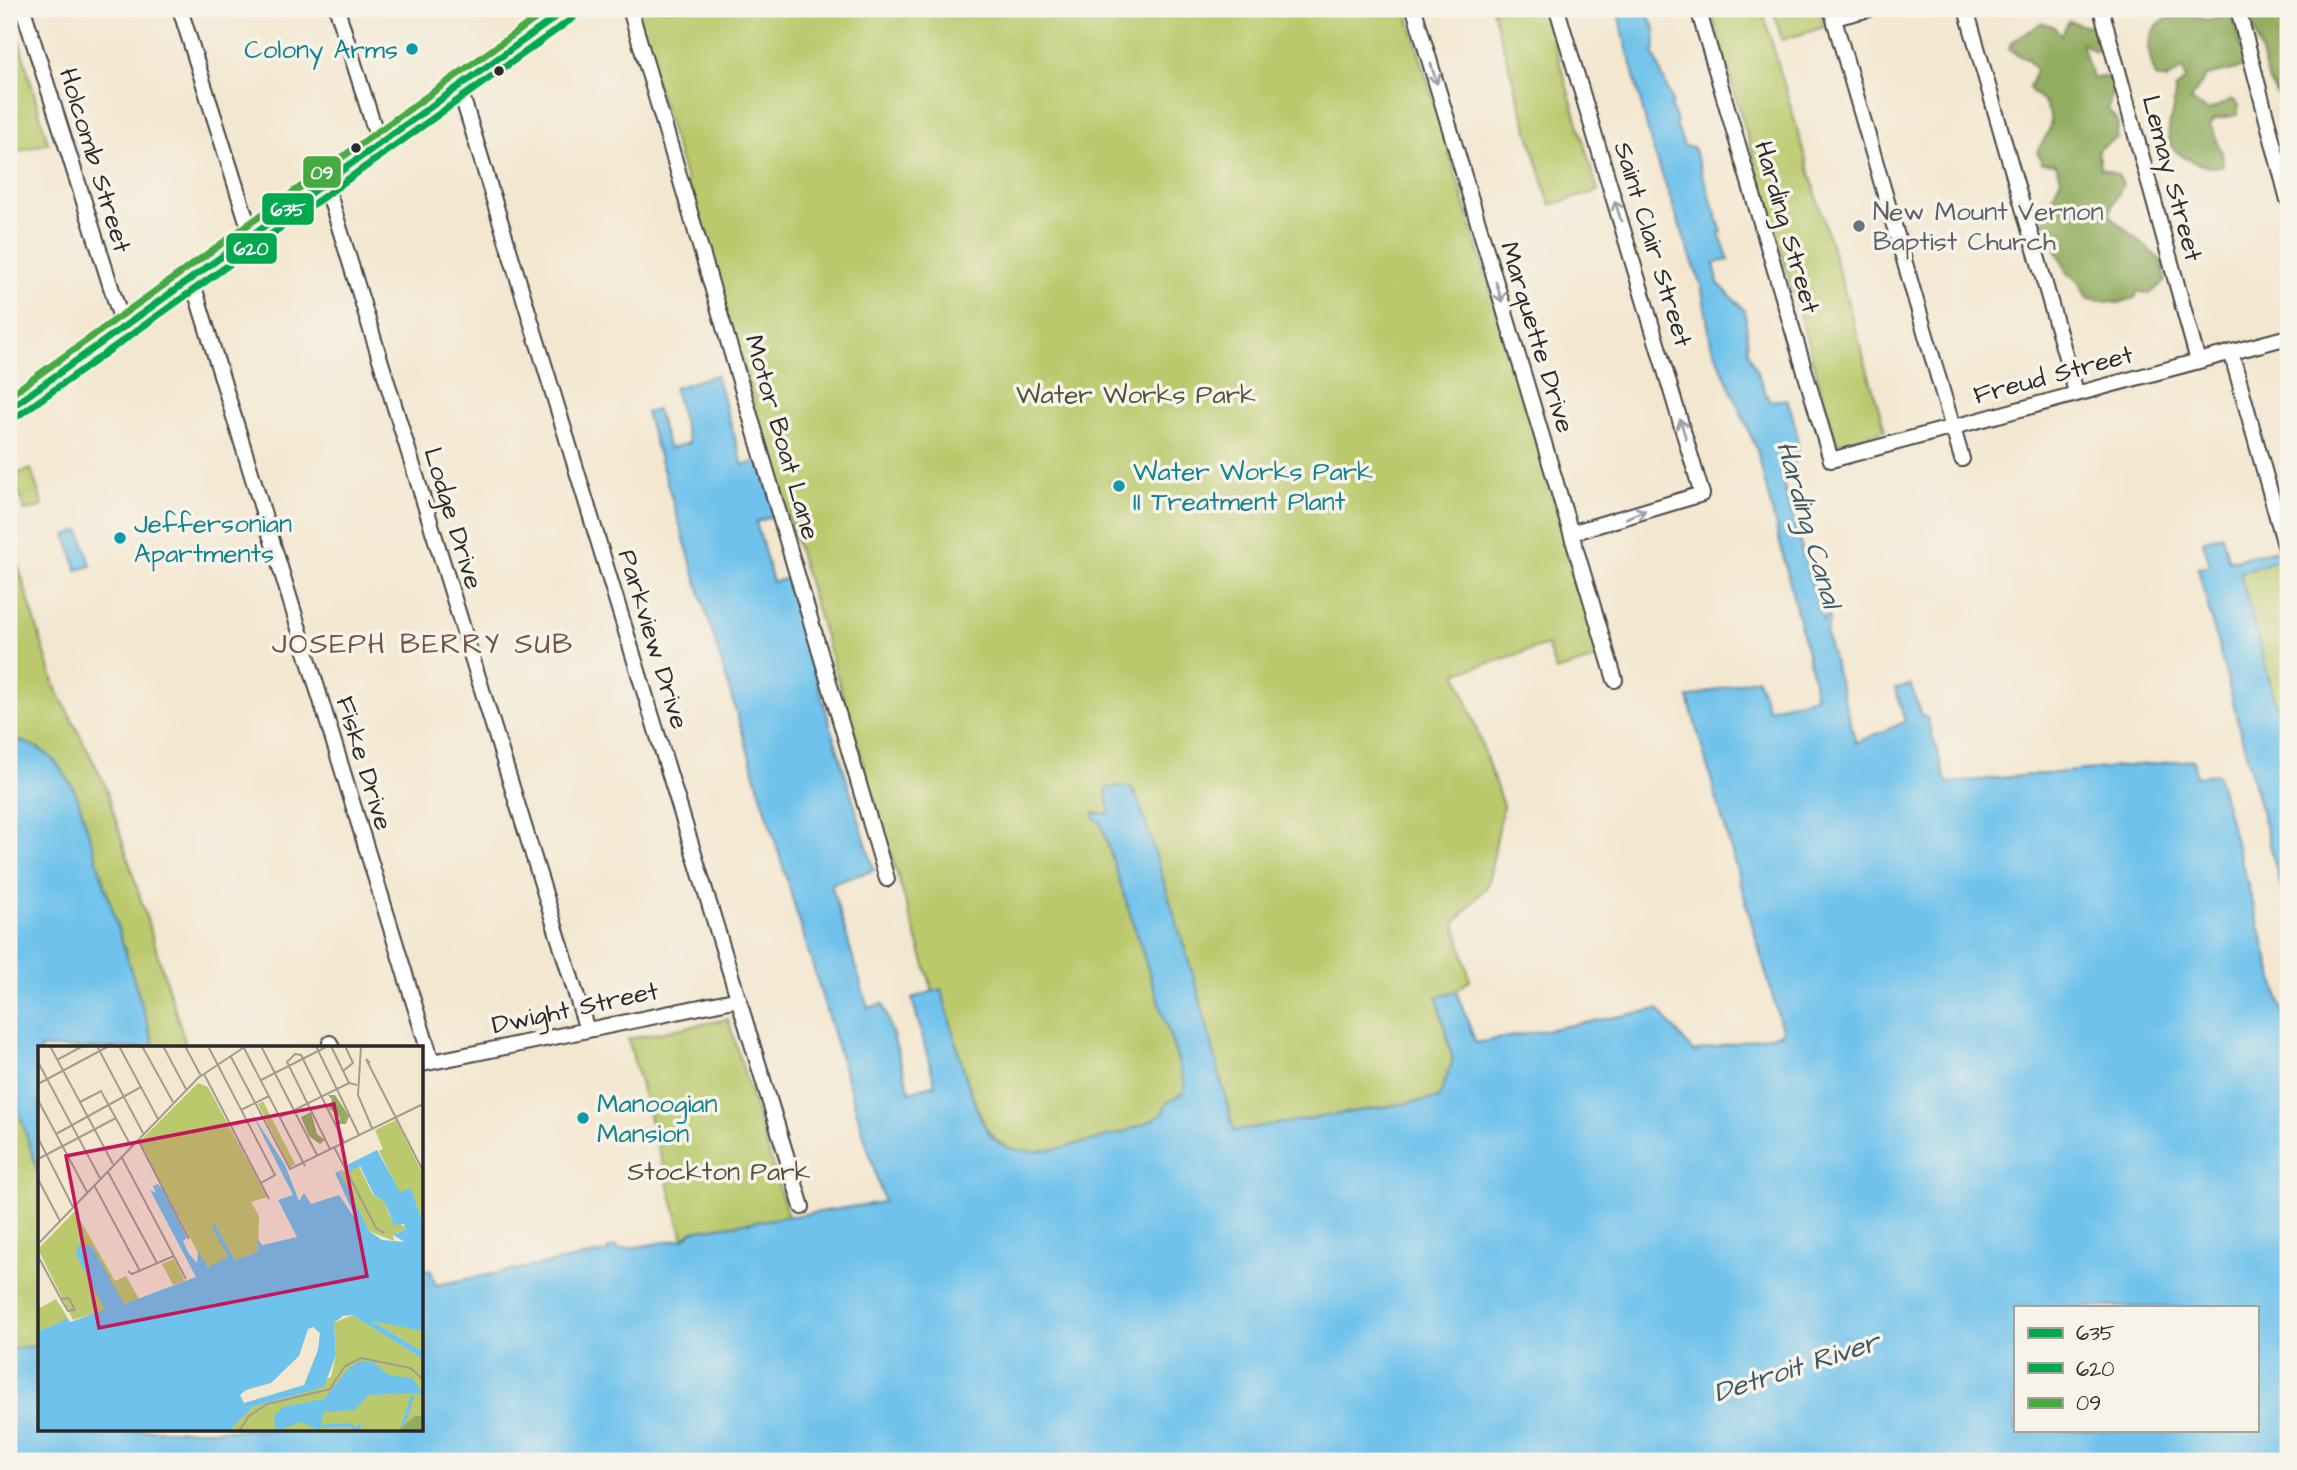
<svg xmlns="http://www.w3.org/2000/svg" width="2297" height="1470" viewBox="0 0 2297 1470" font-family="'Architects Daughter',sans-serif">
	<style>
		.green { fill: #bac96c; stroke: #727a4c; stroke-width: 2 }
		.forest { fill: #93ad60; stroke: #5f6c46; stroke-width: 2 }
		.water { fill: #6fc2ec; stroke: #4d768c; stroke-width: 2; fill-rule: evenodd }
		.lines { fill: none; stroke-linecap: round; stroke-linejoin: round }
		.minor-casing { stroke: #494744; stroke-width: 18 }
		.major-casing { stroke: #494744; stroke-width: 21 }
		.minor { stroke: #fff; stroke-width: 14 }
		.major { stroke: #fff; stroke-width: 18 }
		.bus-1-casing { stroke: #f7f3e8; stroke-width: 12 }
		.bus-2-casing { stroke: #f7f3e8; stroke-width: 12 }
		.bus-3-casing { stroke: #f7f3e8; stroke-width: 12 }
		.bus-1 { stroke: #00a94e; stroke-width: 7 }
		.bus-2 { stroke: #00a94e; stroke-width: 7 }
		.bus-3 { stroke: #44aa42; stroke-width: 7 }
		.oneway { stroke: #a0a0a0 }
		.culture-dot { fill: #0f9aa8; stroke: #f7f3e8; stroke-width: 2.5 }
		.bus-dot { fill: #2b2b2b; stroke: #f7f3e8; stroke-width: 2.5 }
		.worship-dot { fill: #6b7280; stroke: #f7f3e8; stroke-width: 2.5 }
		.labels { text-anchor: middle; stroke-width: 7; stroke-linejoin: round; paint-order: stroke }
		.culture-label { font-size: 26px; fill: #0d838f; stroke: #f7f3e8; text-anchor: start }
		.street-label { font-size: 26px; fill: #2b2b2b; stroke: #f7f3e8 }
		.worship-label { font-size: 26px; fill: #5b616d; stroke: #f7f3e8; text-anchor: start }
		.park-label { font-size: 26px; fill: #4f523b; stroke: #f7f3e8 }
		.water-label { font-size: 28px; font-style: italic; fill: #3f5865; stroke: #f7f3e8 }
		.neighbourhood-label { font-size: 28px; letter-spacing: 2px; fill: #73544d; stroke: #f7f3e8 }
		.inset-river { fill: none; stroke: #6fc2ec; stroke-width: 3.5 }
		.inset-road { fill: none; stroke: #a39c8e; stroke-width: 2 }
		.view { fill: #c2185b; fill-opacity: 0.15; stroke: #c2185b; stroke-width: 3.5 }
		.inset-edge { fill: none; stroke: #2b2b2b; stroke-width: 3.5 }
		.line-badge { stroke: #f7f3e8; stroke-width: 2.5 }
		.badge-label { font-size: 19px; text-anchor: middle; font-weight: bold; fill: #fff }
	</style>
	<rect width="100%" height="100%" fill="#f7f3e8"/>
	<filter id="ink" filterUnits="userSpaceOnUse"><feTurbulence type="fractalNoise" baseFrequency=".0143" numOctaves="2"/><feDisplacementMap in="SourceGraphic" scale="14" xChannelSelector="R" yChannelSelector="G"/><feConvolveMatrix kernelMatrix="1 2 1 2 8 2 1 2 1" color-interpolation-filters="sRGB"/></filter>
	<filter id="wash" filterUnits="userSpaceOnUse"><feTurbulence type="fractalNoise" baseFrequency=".00686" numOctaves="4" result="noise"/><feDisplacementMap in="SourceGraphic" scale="28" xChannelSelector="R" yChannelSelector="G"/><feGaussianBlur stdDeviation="1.57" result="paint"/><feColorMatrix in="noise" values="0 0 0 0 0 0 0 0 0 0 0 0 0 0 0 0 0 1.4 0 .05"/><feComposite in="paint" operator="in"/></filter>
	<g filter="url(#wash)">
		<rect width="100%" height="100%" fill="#f3e7d0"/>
		<!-- green -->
		<path class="green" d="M634,9H1406L1601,657L1556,671L1547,645L1457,673L1503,806L1488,885L1455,923L1470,980L1456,991L1437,997L1453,1061L1440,1098L1234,1131L1198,991L1135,793L1100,820L1185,1083L1184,1092L1165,1105L1163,1113C1140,1130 1107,1137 1079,1144C1054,1151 1018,1159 996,1140C974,1123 951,1021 941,990L933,992Z
			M1492,9H1544L1598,191L1550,205Z
			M1710,9H1762L1885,430L1837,443Z
			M1773,9H1819L1824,27L1782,40Z
			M13,19L48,143L9,154V21Z
			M31,469L43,506L25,511L13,475Z
			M9,536L56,689L104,782L187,1048H40V1346L9,1349Z
			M2288,548V749L2240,573L2280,559L2278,550Z
			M728,1019L788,1217L693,1231L683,1238L628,1039Z"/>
		<!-- forest -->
		<path class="forest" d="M2282,9H2288V106H2285L2269,82L2252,21L2281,12Z
			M2186,11L2207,20L2232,11L2246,67L2206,76L2191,100L2208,111L2232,99L2239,105L2237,115L2215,119L2210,125L2222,152L2223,165C2213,169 2206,166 2196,163C2151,145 2175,124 2175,90L2186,79L2183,69L2166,80L2156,77C2142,41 2147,23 2186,11Z
			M2069,21L2085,26L2098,25L2104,48L2095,51L2082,43L2092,78L2107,77L2114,85L2108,109L2118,122L2117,138L2098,150L2100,168L2117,174L2123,183C2120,195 2110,204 2110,216L2163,262L2165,281L2150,294L2138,291L2135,298L2118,303L2087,299L2078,280L2068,274L2056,249L2052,233L2042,218L2061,179L2056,164L2042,163L2037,151C2047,136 2057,123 2045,104C2041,98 2034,95 2029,88L2036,70L2028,60L2009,50L2011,43L2041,23L2053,26L2061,35Z"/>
		<!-- water -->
		<path class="water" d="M1617,9H1645L1655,29V50L1653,51L1673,104L1670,106L1677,121L1675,122L1684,146L1693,147L1722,232L1719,233L1729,260L1714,263L1718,283L1745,311L1748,351L1769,401L1787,399C1796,423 1808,460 1781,476L1823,622L1826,616L1830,617L1826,634L1856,743L1905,722L1895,688L1911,685L1921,715L1927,718L1947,783L2193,760L2196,776L2217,774L2286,1023L2288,1024V1461H9V1349L40,1346V1430H422V1268L431,1271L436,1285L608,1252V1249L617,1246L619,1250L683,1239L693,1231L884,1202L646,413L657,410L669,449L689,443L674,388L716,375L743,465L760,461L777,515L756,522L773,582L796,576L825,670L815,674L874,870L831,884L868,1008L883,1004L910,1092L935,1084L912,998L941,989C951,1021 973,1122 995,1140C1016,1158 1055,1150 1078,1144C1107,1137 1140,1130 1163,1113L1165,1105L1184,1092L1185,1083L1100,821L1094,819V813L1110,814L1106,789L1119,786L1130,788L1139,802L1198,991L1234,1131L1439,1098L1453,1060L1437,997L1456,991L1476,1043L1658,1009L1693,1052L1783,1033L1688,698L1757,678L1768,709L1815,697L1814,681L1757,450L1711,343L1702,289L1651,143ZM2015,1307H2257V1430H2015Z
			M80,530L91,566L77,570L66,535Z
			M2222,535L2229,561L2278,550L2280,559L2240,573L2288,749V769L2286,771L2288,914L2198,568L2210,565L2203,541Z
			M9,739C44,743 62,765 77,795L155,1048H40V1179L9,1079Z"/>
	</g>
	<g filter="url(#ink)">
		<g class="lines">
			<defs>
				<path id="minor" d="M23,9L123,325
					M180,9L251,234
					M337,9L379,143
					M630,9L887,879
					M1414,9L1615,680
					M1557,9L1702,494L1571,533
					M1698,9L1831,460L2288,337
					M1831,9L1962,459
					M1966,9L2076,392
					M2101,9L2198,361
					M2238,9L2288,200
					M1834,18L1870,9
					M459,86L802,1207
					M325,181L587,1030
					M191,277L432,1062
					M2231,352L2288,556
					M330,1043L332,1048
					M422,1064L739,999"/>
				<path id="major" d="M9,409L567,9"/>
			</defs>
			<!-- minor casing -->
			<use href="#minor" class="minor-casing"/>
			<!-- major casing -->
			<use href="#major" class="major-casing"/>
			<!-- minor -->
			<use href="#minor" class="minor"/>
			<!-- major -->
			<use href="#major" class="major"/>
			<defs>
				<path id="bus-1" d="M9,409L567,9"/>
				<path id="bus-2" d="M15,418L573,18"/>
				<path id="bus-3" d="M9,396L549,9"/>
			</defs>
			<!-- bus-1 casing -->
			<use href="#bus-1" class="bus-1-casing"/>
			<!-- bus-2 casing -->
			<use href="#bus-2" class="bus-2-casing"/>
			<!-- bus-3 casing -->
			<use href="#bus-3" class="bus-3-casing"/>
			<!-- bus-1 -->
			<use href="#bus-1" class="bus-1"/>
			<!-- bus-2 -->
			<use href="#bus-2" class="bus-2"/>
			<!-- bus-3 -->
			<use href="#bus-3" class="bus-3"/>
		</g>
		<!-- one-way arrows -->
		<defs><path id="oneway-shaft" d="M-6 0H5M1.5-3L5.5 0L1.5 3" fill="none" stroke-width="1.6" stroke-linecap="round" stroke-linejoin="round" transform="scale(1.75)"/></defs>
		<g class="oneway">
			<use href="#oneway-shaft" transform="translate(1434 74) rotate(73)"/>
			<use href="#oneway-shaft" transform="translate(1618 211) rotate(-107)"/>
			<use href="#oneway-shaft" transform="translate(1499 292) rotate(73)"/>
			<use href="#oneway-shaft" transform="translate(1683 429) rotate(-107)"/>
			<use href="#oneway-shaft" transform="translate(1636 514) rotate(-23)"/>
		</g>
	</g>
	<!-- markers -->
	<g class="culture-dot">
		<circle cx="412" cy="49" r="7"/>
		<circle cx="1119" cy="486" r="7"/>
		<circle cx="120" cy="538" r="7"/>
		<circle cx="583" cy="1118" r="7"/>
	</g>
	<g class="bus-dot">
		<circle cx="499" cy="71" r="6"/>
		<circle cx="356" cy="148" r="6"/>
	</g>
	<circle class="worship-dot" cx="1859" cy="226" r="7"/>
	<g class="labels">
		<!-- culture labels -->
		<g class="culture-label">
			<text x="398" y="58" text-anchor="end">Colony Arms</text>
			<text x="1133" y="480">Water Works Park<tspan x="1133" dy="30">II Treatment Plant</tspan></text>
			<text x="134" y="532">Jeffersonian<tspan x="134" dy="30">Apartments</tspan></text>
			<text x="597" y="1112">Manoogian<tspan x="597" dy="30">Mansion</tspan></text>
		</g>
		<!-- street labels -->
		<g class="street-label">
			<text transform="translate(96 160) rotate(73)" y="9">Holcomb Street</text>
			<text transform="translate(2173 178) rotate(75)" y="9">Lemay Street</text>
			<text transform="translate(1788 227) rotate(74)" y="9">Harding Street</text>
			<text transform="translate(1654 244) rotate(73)" y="9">Saint Clair Street</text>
			<text transform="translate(1538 337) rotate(73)" y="9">Marquette Drive</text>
			<text transform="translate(2053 374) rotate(-15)" y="9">Freud Street</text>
			<text transform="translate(783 437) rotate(74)" y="9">Motor Boat Lane</text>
			<text transform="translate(454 518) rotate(73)" y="9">Lodge Drive</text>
			<text transform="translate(654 639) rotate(73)" y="9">Parkview Drive</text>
			<text transform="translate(365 763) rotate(73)" y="9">Fiske Drive</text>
			<text transform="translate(575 1007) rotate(-12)" y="9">Dwight Street</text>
		</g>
		<!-- worship labels -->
		<g class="worship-label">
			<text x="1873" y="220">New Mount Vernon<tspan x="1873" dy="30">Baptist Church</tspan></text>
		</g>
		<!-- park labels -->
		<g class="park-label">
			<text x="1136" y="403">Water Works Park</text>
			<text x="719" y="1180">Stockton Park</text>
		</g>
		<!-- water labels -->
		<g class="water-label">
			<text transform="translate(1810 524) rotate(74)" y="10">Harding Canal</text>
			<text transform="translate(1796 1366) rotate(-18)" y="10">Detroit River</text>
		</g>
		<!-- neighbourhood labels -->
		<g class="neighbourhood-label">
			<text x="423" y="653">JOSEPH BERRY SUB</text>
		</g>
	</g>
	<!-- overview -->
	<g transform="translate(38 1046)">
		<rect width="385" height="385" fill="#f3e7d0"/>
		<path d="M160,37L170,41L229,151L213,156L221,170L220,206L197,214L176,177L190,211L176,221L167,219L159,205L101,96ZM225,55L257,118L252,121L220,58ZM358,74L385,129V178L373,142L362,147L341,105L345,103L337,84ZM321,120L335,149L347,156L353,173L369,182L355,189L356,195L331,185L312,149L302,126ZM37,165L77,235L88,230L101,253L35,274L0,203ZM136,213L147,235L135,239L124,218ZM18,253L31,274L21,278L19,274V278L0,285V263ZM314,269L385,313V385H192L214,361L251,351L293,331L298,309L296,277ZM340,274L385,285V306L334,275Z" fill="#bac96c"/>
		<path d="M297,49L311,70L308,78H300L302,72L291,62L294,54L290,49ZM273,66L279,88L287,94L282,98L271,90L263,71ZM377,370H385V385H359Z" fill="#93ad60"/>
		<path d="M213,66L247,119L261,155L266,147L273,158L301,149L320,177L297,127L306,123L302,127L331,185L344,194L367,196L355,189L368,183L366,178L356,179L347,156L336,149L322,120L312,125L309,119L339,104L362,146L373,142L385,178V285L334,275L385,306V313L314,269L305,270L296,277L298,309L286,341L214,361L192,385H0V285L19,278V273L21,278L27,272L33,276L67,263L38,209L40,200L53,199L86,258L158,231L112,144L118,147L115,140L120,138L127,147L149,192L145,195L151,208L159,217L160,205L170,221L190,211L174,181L176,177L197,214L220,206V193L224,199L259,191L240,154L255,149ZM275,281L282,287L280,304L266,339L206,357L202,349L208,344L233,337L261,310L270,283ZM323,315L335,316L350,329L374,332L385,347L330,349L317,364L286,366L281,385L264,376L241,384L237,382L236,370L245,361L286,353L311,322Z" fill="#6fc2ec" fill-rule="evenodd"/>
		<path class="inset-river" d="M283,380L311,379L319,384L322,378M365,380L375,349"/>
		<path class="inset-road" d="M12,0L75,118M59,0L105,87M81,0L120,73M104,0L135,56M125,0L148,43M147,0L163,30M170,0L237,129L223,137M223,0L279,109M278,0L321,89M293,0L311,37M323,0L320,49L334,82M206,2L267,120M193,11L252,123L385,58M19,14L45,0M0,16L62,132M332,17L328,13L385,125M305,25L315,17L307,0M166,28L231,153M223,34L290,0M0,38L71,0M0,54L49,146M42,56L63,45L93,100M203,64L231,50M242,71L311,37L319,39M18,88L103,41M0,92L35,161M100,94L151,193M296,101L338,182L346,187M292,103L249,16L257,8L263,9L306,96M83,110L148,233M0,113L78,72M70,126L119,217M0,133L22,175M56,139L102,225M0,198L160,32L208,0M0,210L23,253L30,265L37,264L31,252L23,253M90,225L94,228L136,210M201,385L211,370L229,358L292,343L307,320L323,312L372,322L385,333"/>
		<path class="view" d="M296,58L329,230L61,282L28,110Z"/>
		<rect width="385" height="385" class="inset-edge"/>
	</g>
	<g class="line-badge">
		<rect x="302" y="155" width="40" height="34" rx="7" fill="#44aa42"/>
		<rect x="261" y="192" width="54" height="34" rx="7" fill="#00a94e"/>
		<rect x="225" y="232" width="53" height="33" rx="7" fill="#00a94e"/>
	</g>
	<g class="badge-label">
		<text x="322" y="179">09</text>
		<text x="288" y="216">635</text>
		<text x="251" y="255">620</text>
	</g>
	<!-- margin -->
	<rect width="2297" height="1470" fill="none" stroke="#f7f3e8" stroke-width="35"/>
	<!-- legend -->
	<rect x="2014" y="1306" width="245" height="126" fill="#f7f3e8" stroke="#a5a39c" stroke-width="2"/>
	<rect x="2028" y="1328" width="35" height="10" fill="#00a94e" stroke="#a5a39c" stroke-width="2"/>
	<text x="2076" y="1340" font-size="21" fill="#2b2b2b">635</text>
	<rect x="2028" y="1363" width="35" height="10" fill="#00a94e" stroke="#a5a39c" stroke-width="2"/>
	<text x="2076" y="1376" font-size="21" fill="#2b2b2b">620</text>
	<rect x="2028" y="1398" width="35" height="10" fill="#44aa42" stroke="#a5a39c" stroke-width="2"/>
	<text x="2076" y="1410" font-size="21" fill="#2b2b2b">09</text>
</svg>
